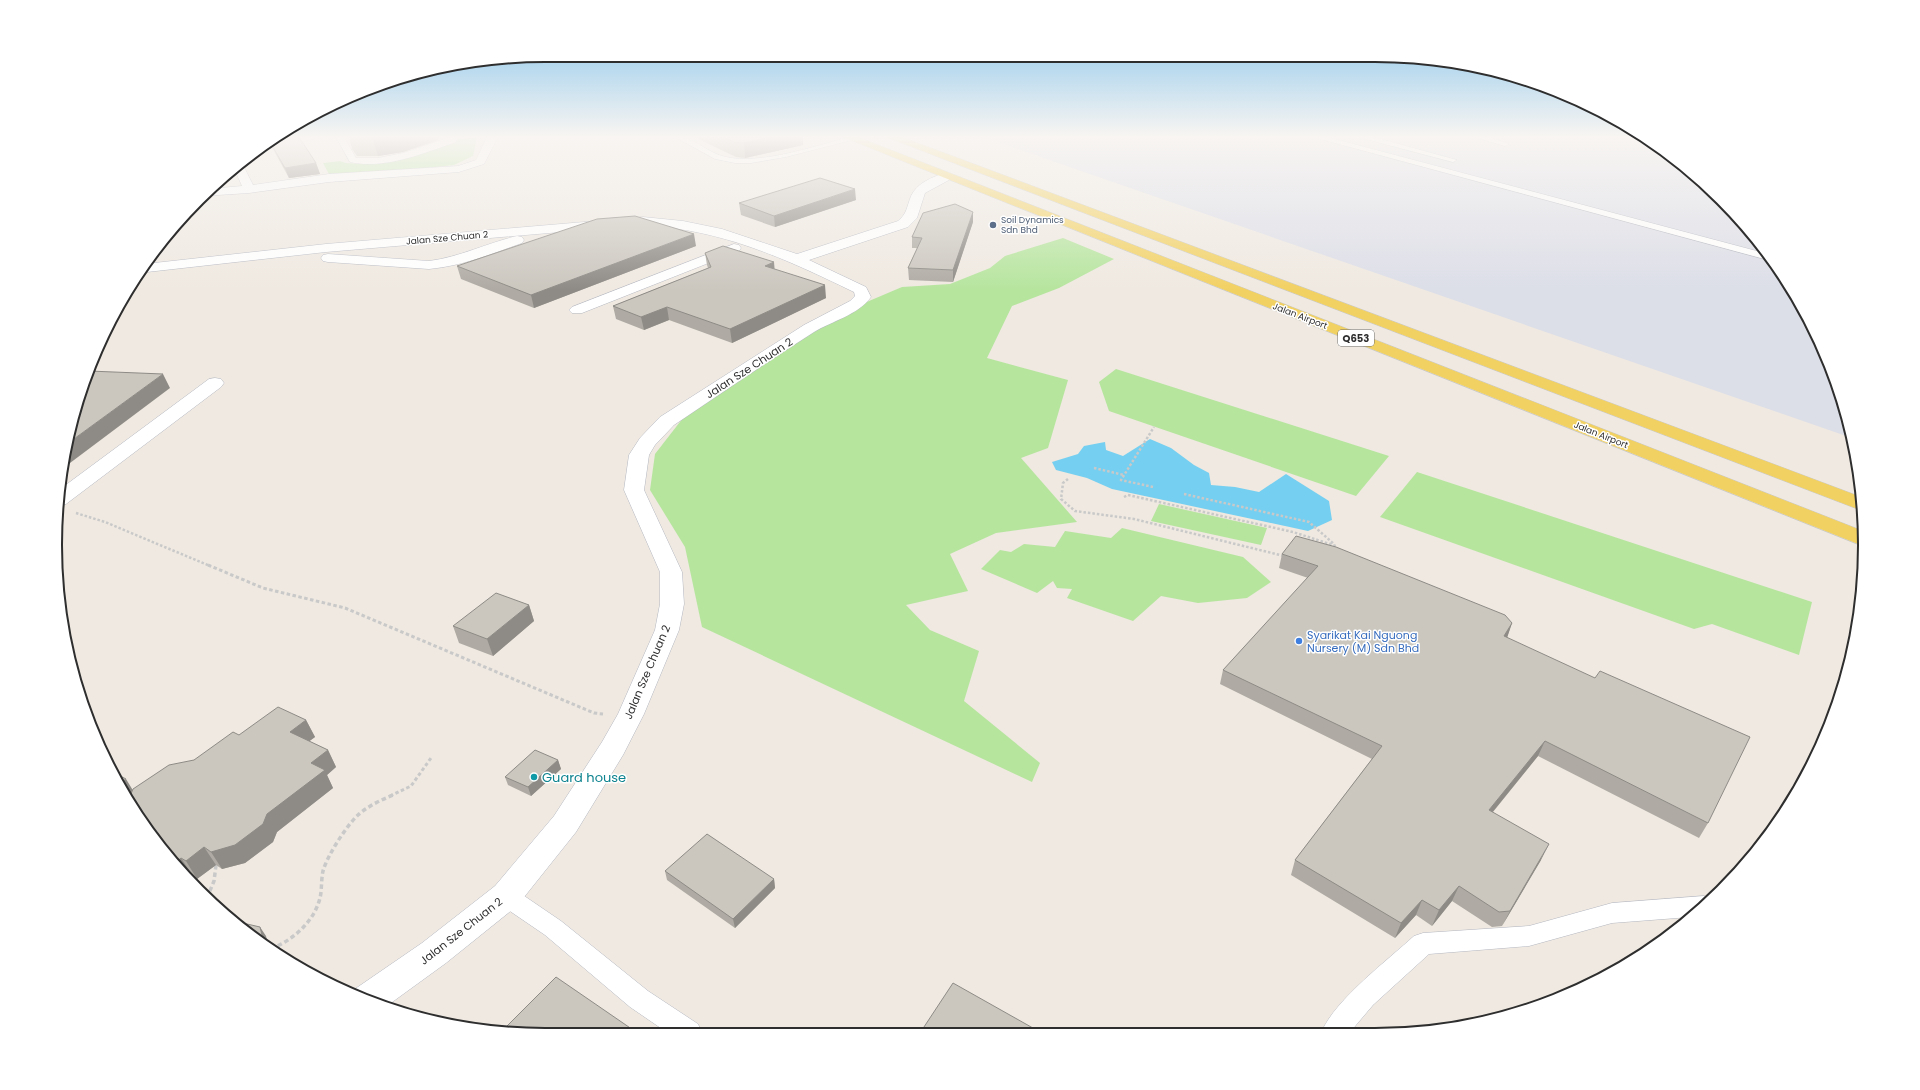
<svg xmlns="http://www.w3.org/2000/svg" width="1920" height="1090" viewBox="0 0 1920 1090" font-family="Poppins,sans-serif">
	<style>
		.airport { fill: #dcdee8 }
		.green { fill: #b6e59e }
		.water { fill: #75cff0 }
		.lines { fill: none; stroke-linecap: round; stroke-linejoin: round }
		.lane-casing { stroke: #b4b7c1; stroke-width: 1 }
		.street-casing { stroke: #b4b7c1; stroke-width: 1 }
		.primary-casing { stroke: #c9c9c9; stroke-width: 1 }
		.path-far2 { stroke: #c9c9c9; stroke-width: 2.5; stroke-dasharray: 2.5 2; stroke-linecap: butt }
		.path-far1 { stroke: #c9c9c9; stroke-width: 3; stroke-dasharray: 3.5 2.5; stroke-linecap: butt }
		.path { stroke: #c9c9c9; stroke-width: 3.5; stroke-dasharray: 4.5 3; stroke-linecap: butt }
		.lane { fill: #fff; fill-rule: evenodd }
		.street { fill: #fff; fill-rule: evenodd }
		.primary { fill: #f2d163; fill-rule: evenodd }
		.wall { fill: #afaba4 }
		.shaded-wall { fill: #8e8b86 }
		.building { fill: #cbc7bf; stroke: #8e8b86 }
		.service-dot { fill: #5c6f8a; stroke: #fff; stroke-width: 1.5 }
		.shop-dot { fill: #3f7fe0; stroke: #fff; stroke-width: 1.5 }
		.culture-dot { fill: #0f9aa8; stroke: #fff; stroke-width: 1.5 }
		.labels { text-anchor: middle; stroke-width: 3; stroke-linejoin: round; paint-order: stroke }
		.far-service-label { font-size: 9px; fill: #4e5e75; stroke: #fff; text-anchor: start }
		.far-street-label { font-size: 9px; fill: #2e2e2e; stroke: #fff }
		.shield { fill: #fff; stroke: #6d6d6d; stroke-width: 1 }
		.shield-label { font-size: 10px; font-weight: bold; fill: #2e2e2e }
		.street-label { font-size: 11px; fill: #2e2e2e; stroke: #fff }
		.shop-label { font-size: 11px; fill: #366cbe; stroke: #fff; text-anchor: start }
		.near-culture-label { font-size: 13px; fill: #0d838f; stroke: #fff; text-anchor: start }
		.rim { fill: none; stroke: #2e2e2e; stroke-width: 2 }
	</style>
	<rect width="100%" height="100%" fill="#efe9e1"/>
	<!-- airport -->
	<path class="airport" d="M983,137H1643L1698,177L1764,247L1815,328L1848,418L1852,438Z"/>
	<!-- green -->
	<path class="green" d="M477,137L473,156L454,165L392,172L329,174L323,163L340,161L346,163L364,164L410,157L460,139Z
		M1063,238L1114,259L1059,288L1012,306L987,358L1068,380L1048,448L1021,458L1077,522L996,533L950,554L968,591L906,605L930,630L979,651L964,701L1040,763L1032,782L702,627L685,547L650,490L655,454L683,418L816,329L869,301L902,287L950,284L990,268L1005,256Z
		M1116,369L1389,456L1356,496L1109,411L1099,382Z
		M1417,472L1812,602L1799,655L1712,624L1694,629L1380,517Z
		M1159,504L1267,528L1261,545L1151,521Z
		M1122,528L1243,557L1271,582L1247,598L1198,603L1161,596L1133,621L1067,598L1072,589L1057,588L1053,581L1037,593L981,569L1000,550L1011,552L1024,544L1055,547L1065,531L1111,538Z"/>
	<!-- water -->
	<path class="water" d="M1150,439L1171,448L1194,465L1209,473L1211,485L1235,487L1259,492L1286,474L1329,501L1332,520L1308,531L1112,489L1087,478L1056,470L1052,462L1078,454L1084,446L1105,442L1106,450L1123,456Z"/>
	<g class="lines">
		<defs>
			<path id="lane" d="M305,137H322L259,151L256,150L264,146Z
				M336,137H344L356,158H378L403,153L450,137H458L456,142C424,153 384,170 350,162Z
				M675,137C695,137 707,153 726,157C760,165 815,146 849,137L856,139L786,157L751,163H735L715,159Z
				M1313,137H1327L1768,254L1772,261Z
				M1358,137H1373L1457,160L1453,162Z
				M1475,137H1489L1509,144L1505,146Z
				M506,886L514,889L561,921L648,991L698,1024L702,1033H668L630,1007L545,935L498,903L494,896L498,889Z
				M1704,896L1712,899L1690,917L1612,923L1529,946L1429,954L1373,1005L1351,1031H1322C1336,999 1388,960 1414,936L1423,933L1529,926L1612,903Z"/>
			<path id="street" d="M487,137H498L484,164L459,172L329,182L249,193L202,196L209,189L242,186L234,168L241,161L253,185L329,174L458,166L476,160Z
				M945,173L951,177L949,180L925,193L917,218L908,227L809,260L866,287L871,297C858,315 832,321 814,332C767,362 720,394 674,425L655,445L649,455L644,490L682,572L684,604L679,630L644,714L623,755L576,832L517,906L446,963L384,1008L353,993L355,989L422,943L495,886L554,816L602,742L618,714L655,630L660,604V572L624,490L629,455L640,438L660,417L804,325L850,301L855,296L854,292C784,258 723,230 643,225L326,252L138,273L145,264L326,244L643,217L683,221L722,229L797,254L898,221C907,214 907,206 911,196C917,183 932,177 945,173Z
				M517,236L522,237L524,240L522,243C491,254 462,266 429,269L328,262L323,261L321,258L323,255L328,254L429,261C460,257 487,243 517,236Z
				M734,244L739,245L741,248L739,251L582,313H572L569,310L572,307Z
				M215,378L221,379L224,383L221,387L66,504L58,506L59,490L209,379Z"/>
			<path id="primary" d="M843,137H858L1863,531V546Z
				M886,137H902L1861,497L1863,510L1855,508Z"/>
		</defs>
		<!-- lane casing -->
		<use href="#lane" class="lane-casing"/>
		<!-- street casing -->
		<use href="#street" class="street-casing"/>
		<!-- primary casing -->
		<use href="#primary" class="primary-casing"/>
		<!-- path-far2 -->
		<path class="path-far2" d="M1094,468L1124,475
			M1068,479L1063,483L1061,499L1075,511L1134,519L1284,556
			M1153,487L1121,480L1154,427
			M1184,494L1309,522L1334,544
			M1124,497L1128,495L1293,532L1336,546
			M76,513L105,522L210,566"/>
		<!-- path-far1 -->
		<path class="path-far1" d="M208,565L263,588L345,608L594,713L603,714
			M390,796L411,786L431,758"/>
		<!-- path -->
		<path class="path" d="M207,898L214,881L216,865
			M271,949C293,940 314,922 320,898C322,890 321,880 323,871C327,856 347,825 358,815C368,806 381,800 393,795"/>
		<!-- lane -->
		<use href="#lane" class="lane"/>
		<!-- street -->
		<use href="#street" class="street"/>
		<!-- primary -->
		<use href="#primary" class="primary"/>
	</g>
	<!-- wall -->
	<path class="wall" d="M277,137L316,163L320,174L289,178L273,149L271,144L264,145Z
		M349,137H439L438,140L403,152L378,156H357L352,149Z
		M694,137H803V145L745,158L736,157Z
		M856,200L775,227L741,215L739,203Z
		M973,222L953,282L909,280L908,268L917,248H912V237Z
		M696,246L534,308L461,279L457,266Z
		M705,253L774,262V269L826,298L732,343L669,320L644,330L616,319L613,306L708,268L707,265Z
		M1282,554L1512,623L1507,637L1708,823L1699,838L1538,756L1493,812L1541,860L1502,926L1492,927L1452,901L1432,926L1416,915L1395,938L1291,875L1295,860L1372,759L1220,684L1223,670L1308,578L1279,568Z
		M529,605L534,621L493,656L459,643L453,626Z
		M306,720L315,737L309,741L328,750L336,767L327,775L333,788L277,832L273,842L245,863L222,869L216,865L197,879L193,876L188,880L176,868L133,789L194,760Z
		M558,760L561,769L531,796L508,785L505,777Z
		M665,871L774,879L775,888L735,928L667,880Z"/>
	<!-- shaded-wall -->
	<path class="shaded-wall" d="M372,137H439L438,140L403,152L378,156Z
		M770,137H803V145L745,158L744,143Z
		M270,142L271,144L264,145Z
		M316,163L320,174L289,178L285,168Z
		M855,189L856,200L775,227L774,216Z
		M973,212V222L953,282V270Z
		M694,234L696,246L534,308L531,295Z
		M774,262L775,274L765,266Z
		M825,285L826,298L732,343L730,329Z
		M667,307L669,320L644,330L641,317Z
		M163,374L170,388L62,469L67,444Z
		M529,605L534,621L493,656L487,639Z
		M1512,623L1507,638L1504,636Z
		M306,720L315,737L299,749L290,732Z
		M1545,741L1538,756L1482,825L1489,810Z
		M328,750L336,767L327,775L333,788L277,832L273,842L245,863L222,869L211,852L267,814L311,763Z
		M558,760L561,769L531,796L528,787Z
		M126,779L137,797L129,802L121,790L118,784Z
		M1549,844L1541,860L1502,926L1510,911Z
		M204,847L216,865L197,879L186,861Z
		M181,858L193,876L188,880L176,868L174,864Z
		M774,879L775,888L735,928L733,919Z
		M1459,886L1452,901L1432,926L1439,910Z
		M1422,900L1416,915L1395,938L1401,923Z
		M260,927L266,936L268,944L267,946L259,940Z"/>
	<!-- building -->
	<path class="building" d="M279,137H299L316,163L285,168L270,142L276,138Z
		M724,137H770L744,143L734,142Z
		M820,178L855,189L774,216L739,203Z
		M955,204L973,212L953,270L908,268L922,238L912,237L923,213Z
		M635,216L694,234L531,295L457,266L597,219Z
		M723,246L774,262L765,266L825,285L730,329L667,307L641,317L613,306L711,267L705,253Z
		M89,371L163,374L67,444L72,418Z
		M1296,536L1336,547L1505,615L1512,623L1504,636L1595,678L1600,671L1750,737L1708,823L1545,741L1489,810L1549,844L1510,911L1499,912L1459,886L1439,910L1422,900L1401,923L1295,860L1382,746L1223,670L1318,566L1282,554Z
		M496,593L529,605L487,639L453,626Z
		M278,707L306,720L290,732L328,750L311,763L325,770L267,814L263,824L235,845L211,852L204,847L186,861L181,858L174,864L128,801L133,789L169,765L194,760L233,732L239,735Z
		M535,750L558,760L528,787L505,777Z
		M111,771L126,779L118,784Z
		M707,834L774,879L733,919L665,871Z
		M247,924L260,927L262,935L259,940L240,926Z
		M556,977L639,1034H513L501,1032Z
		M953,983L1040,1032L920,1033Z"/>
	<!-- sky -->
	<linearGradient id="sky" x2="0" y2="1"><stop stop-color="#7abfeb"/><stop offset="0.47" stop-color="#f8f5f2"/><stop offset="1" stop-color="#f8f5f2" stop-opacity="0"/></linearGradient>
	<rect width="1920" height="290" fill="url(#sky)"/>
	<!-- markers -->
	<circle class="service-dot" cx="993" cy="225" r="4"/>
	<circle class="shop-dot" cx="1299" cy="641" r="4"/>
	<circle class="culture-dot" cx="534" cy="777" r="4"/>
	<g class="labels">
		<!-- far-service labels -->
		<g class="far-service-label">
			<text x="1001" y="223">Soil Dynamics<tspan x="1001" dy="10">Sdn Bhd</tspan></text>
		</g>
		<!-- far-street labels -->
		<g class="far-street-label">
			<text transform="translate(447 238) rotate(-5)" y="3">Jalan Sze Chuan 2</text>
			<text transform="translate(1300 316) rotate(21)" y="3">Jalan Airport</text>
			<text transform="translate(1601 435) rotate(22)" y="3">Jalan Airport</text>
		</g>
		<!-- shield labels -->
		<rect class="shield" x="1338" y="330" width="36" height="16" rx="3"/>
		<g class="shield-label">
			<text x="1356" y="342">Q653</text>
		</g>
		<!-- street labels -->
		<g class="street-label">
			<text transform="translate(749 368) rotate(-33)" y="4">Jalan Sze Chuan 2</text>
			<text transform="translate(647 672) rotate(-67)" y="4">Jalan Sze Chuan 2</text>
			<text transform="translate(461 931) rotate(-38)" y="4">Jalan Sze Chuan 2</text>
		</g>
		<!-- shop labels -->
		<g class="shop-label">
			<text x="1307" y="639">Syarikat Kai Nguong<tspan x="1307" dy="13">Nursery (M) Sdn Bhd</tspan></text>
		</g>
		<!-- near-culture labels -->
		<g class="near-culture-label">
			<text x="542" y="782">Guard house</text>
		</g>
	</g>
	<!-- crop -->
	<path d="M0 0H1920V1090H0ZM545 62H1375A483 483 0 0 1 1858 545V545A483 483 0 0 1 1375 1028H545A483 483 0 0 1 62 545V545A483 483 0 0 1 545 62Z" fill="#fff" fill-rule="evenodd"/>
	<path class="rim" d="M545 62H1375A483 483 0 0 1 1858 545V545A483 483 0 0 1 1375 1028H545A483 483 0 0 1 62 545V545A483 483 0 0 1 545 62Z"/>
</svg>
